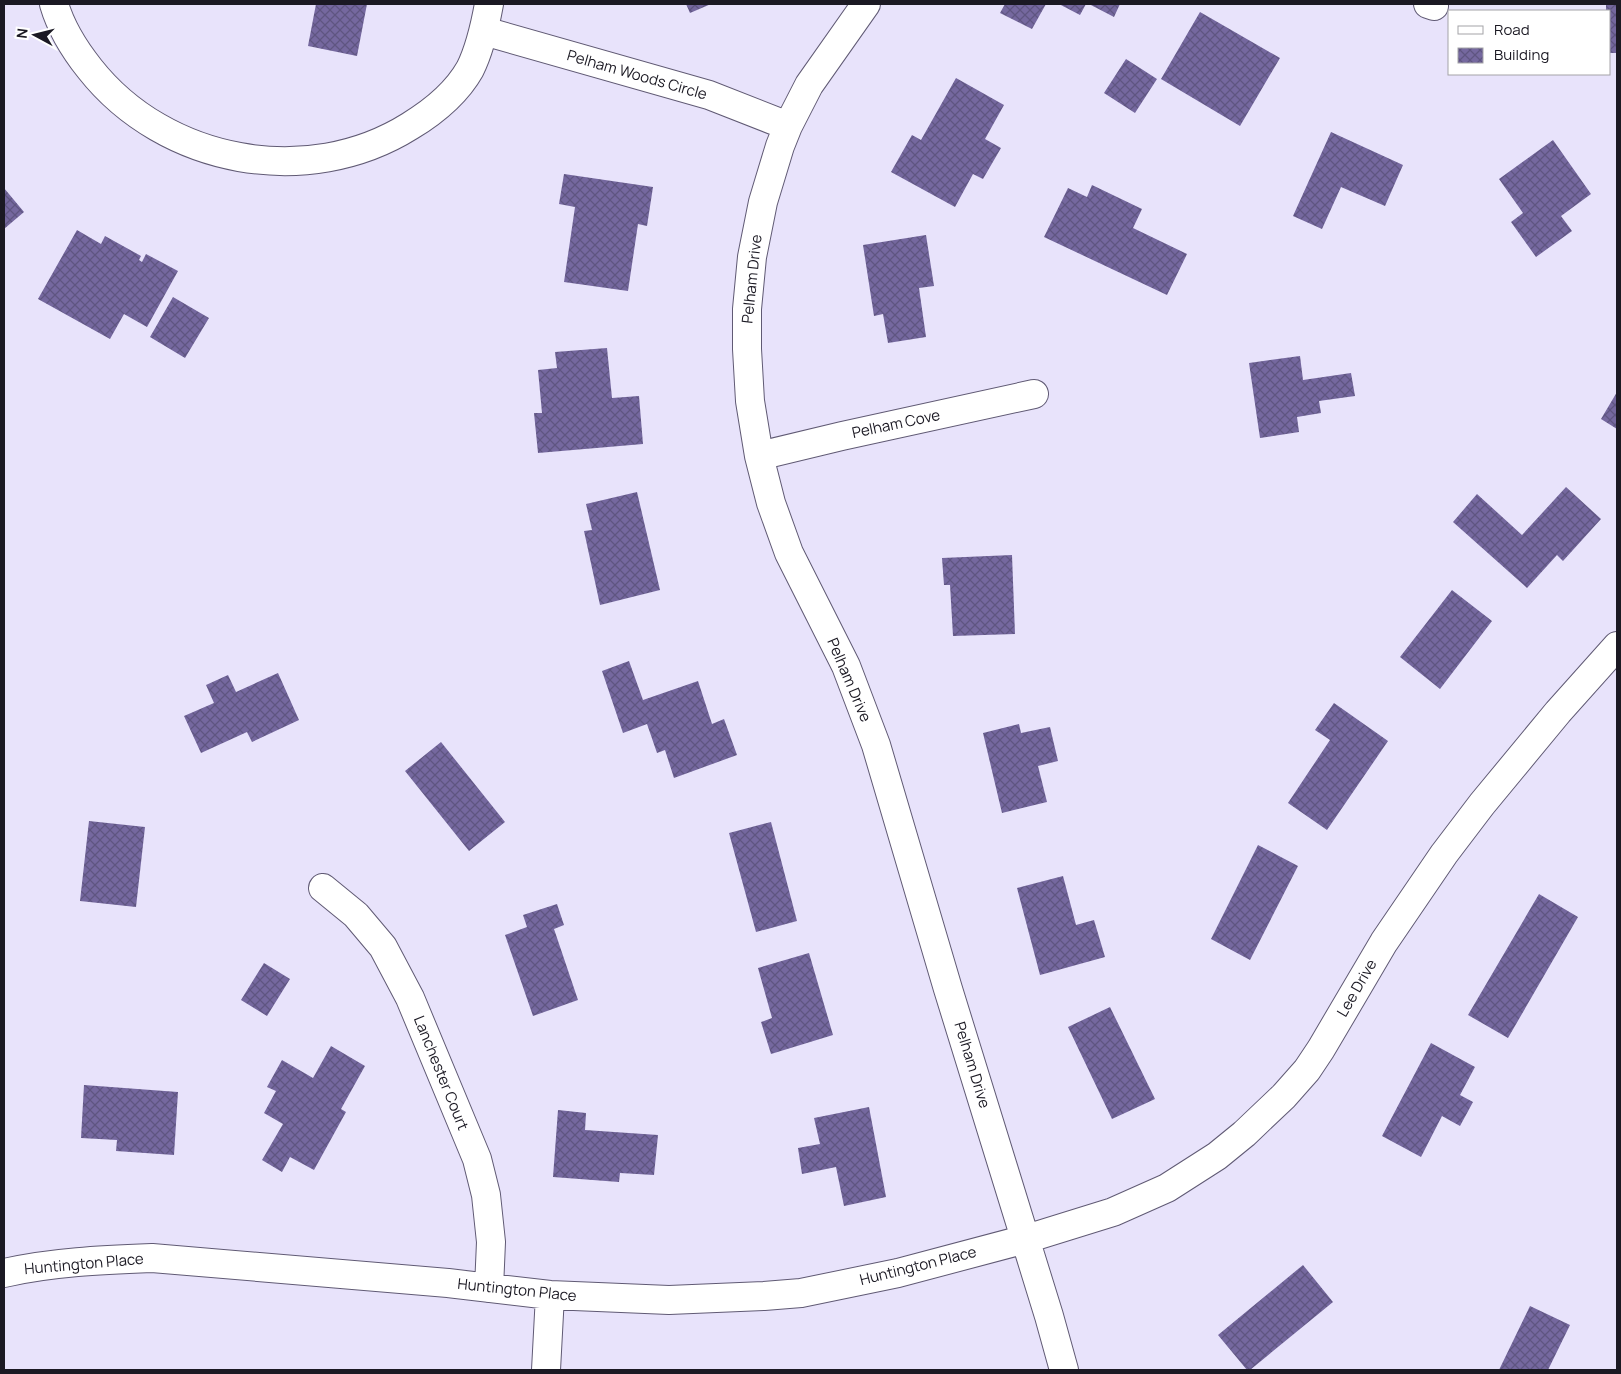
<svg xmlns="http://www.w3.org/2000/svg" width="1621" height="1374" viewBox="0 0 1621 1374" font-family="Manrope,sans-serif">
	<style>
		.building { fill: url(#building-cross-hatch) }
		.lines { fill: none; stroke-linecap: round; stroke-linejoin: round }
		.minor-casing { stroke: #605a74; stroke-width: 30 }
		.minor { stroke: #fff; stroke-width: 28 }
		.labels { text-anchor: middle; stroke-width: 4.5; stroke-linejoin: round; paint-order: stroke }
		.street-label { font-size: 15px; fill: #1b1923; stroke: #fff }
	</style>
	<defs>
		<pattern id="building-cross-hatch" width="8" height="8" patternUnits="userSpaceOnUse" patternTransform="scale(1.25)"><rect width="8" height="8" fill="#75689f"/><path d="M0 0l8 8M0 8l8-8" fill="none" stroke="#5f5581"/></pattern>
	</defs>
	<rect width="100%" height="100%" fill="#e8e3fb"/>
	<!-- building -->
	<path class="building" d="M316,4H367L357,56L308,46Z
		M686,4H711L690,13Z
		M1005,4H1046L1032,29L1000,13Z
		M1059,4H1086L1080,15Z
		M1089,4H1120L1114,17Z
		M1606,4H1617V53H1610V11H1606Z
		M1200,12L1280,58L1240,126L1161,79Z
		M1126,59L1157,79L1135,113L1104,93Z
		M956,78L1004,105L985,139L1001,148L983,179L973,174L955,207L891,172L912,135L921,140Z
		M1331,132L1403,165L1385,206L1341,187L1322,229L1293,216Z
		M1553,140L1591,194L1561,216L1572,231L1536,257L1511,222L1523,213L1499,179Z
		M564,174L653,187L647,226L638,224L628,291L564,282L575,207L559,204Z
		M1092,185L1142,209L1133,228L1187,254L1167,295L1044,237L1068,188L1087,197Z
		M4,188L24,212L4,229Z
		M77,230L101,244L105,236L141,256L139,260L142,262L146,254L178,271L147,327L124,314L110,339L38,299Z
		M926,235L934,286L919,288L926,337L888,343L883,314L874,316L863,245Z
		M173,297L209,318L185,358L150,337Z
		M607,348L612,398L639,396L643,444L538,453L534,413H542L538,370L557,368L555,352Z
		M1300,356L1303,380L1351,373L1355,396L1319,401L1321,413L1297,417L1299,432L1260,438L1249,363Z
		M1617,392V429L1601,419Z
		M1566,487L1601,519L1563,561L1557,555L1527,588L1453,522L1477,494L1522,535Z
		M637,492L660,590L600,605L584,531L592,530L586,504Z
		M1012,555L1015,634L953,636L950,585H944L942,558Z
		M1452,590L1492,621L1440,689L1400,657Z
		M629,661L643,700L698,681L712,724L724,719L737,755L674,778L665,750L657,753L647,724L623,733L602,671Z
		M278,673L299,720L252,742L247,732L201,753L184,716L214,703L206,685L228,675L236,692Z
		M1334,703L1388,741L1327,830L1288,803L1330,740L1315,730Z
		M1019,724L1021,733L1050,727L1058,761L1038,766L1047,802L1002,813L983,733Z
		M441,742L505,822L469,851L405,771Z
		M89,821L145,827L136,907L80,901Z
		M771,822L797,921L756,932L729,833Z
		M1258,845L1298,866L1250,960L1211,939Z
		M1063,876L1076,925L1094,920L1105,957L1040,975L1017,888Z
		M1539,894L1578,917L1508,1038L1468,1015Z
		M557,904L564,925L554,929L578,1000L533,1016L505,935L527,927L523,915Z
		M809,953L833,1035L771,1054L761,1022L772,1018L758,968Z
		M264,963L290,979L267,1016L241,1000Z
		M1110,1007L1155,1099L1112,1119L1068,1027Z
		M1431,1043L1475,1067L1460,1095L1473,1102L1460,1126L1442,1116L1421,1157L1382,1136Z
		M331,1046L365,1066L341,1109L346,1112L314,1170L290,1157L282,1172L262,1160L283,1124L264,1113L276,1091L267,1087L282,1060L313,1078Z
		M84,1085L178,1092L174,1155L116,1151L117,1140L81,1138Z
		M869,1107L886,1197L844,1206L836,1167L802,1174L798,1148L820,1144L814,1118Z
		M558,1110L586,1113L585,1130L658,1135L654,1175L620,1173L619,1182L553,1177Z
		M1303,1265L1333,1302L1250,1370H1247L1218,1335Z
		M1530,1306L1570,1325L1548,1370H1499Z"/>
	<g class="lines">
		<defs>
			<path id="minor" d="M54,4C61,28 74,49 90,69C165,164 308,190 410,126C433,112 457,92 470,69C480,49 485,26 489,4
				M866,4L809,85L788,126L780,146L763,202L752,257L747,309V349L750,401L759,456L771,503L789,553L846,666L876,745L948,989L1049,1316L1064,1370
				M1428,4L1434,6
				M484,31L709,95L788,126
				M759,456L842,436L1034,394
				M323,888L356,915L383,947L410,998L477,1159L486,1195L491,1242L489,1288
				M4,1273C52,1262 102,1260 152,1258L448,1283L550,1295L669,1300L764,1296L801,1293L898,1273L1026,1239L1113,1212L1167,1188L1217,1156L1244,1134L1284,1096L1307,1070L1321,1049L1384,942L1444,854L1482,804L1558,712L1617,646
				M546,1370L550,1295"/>
		</defs>
		<!-- minor casing -->
		<use href="#minor" class="minor-casing"/>
		<!-- minor -->
		<use href="#minor" class="minor"/>
	</g>
	<g class="labels">
		<!-- street labels -->
		<g class="street-label">
			<text transform="translate(637 75) rotate(16)" y="5">Pelham Woods Circle</text>
			<text transform="translate(752 279) rotate(-84)" y="5">Pelham Drive</text>
			<text transform="translate(896 424) rotate(-12)" y="5">Pelham Cove</text>
			<text transform="translate(849 680) rotate(67)" y="5">Pelham Drive</text>
			<text transform="translate(1357 988) rotate(-60)" y="5">Lee Drive</text>
			<text transform="translate(972 1065) rotate(73)" y="5">Pelham Drive</text>
			<text transform="translate(441 1073) rotate(68)" y="5">Lanchester Court</text>
			<text transform="translate(84 1264) rotate(-5)" y="5">Huntington Place</text>
			<text transform="translate(918 1266) rotate(-14)" y="5">Huntington Place</text>
			<text transform="translate(517 1290) rotate(6)" y="5">Huntington Place</text>
		</g>
	</g>
	<!-- border -->
	<rect width="1621" height="1374" fill="none" stroke="#1b1923" stroke-width="10"/>
	<!-- legend -->
	<rect x="1448" y="10" width="162" height="65" fill="#ffffff" stroke="#a4a3a7"/>
	<rect x="1458" y="26" width="25" height="8" fill="#ffffff" stroke="#a4a3a7"/>
	<text x="1494" y="35" font-size="15" fill="#1b1923">Road</text>
	<rect x="1458" y="48" width="25" height="15" fill="url(#building-cross-hatch)" stroke="#a4a3a7"/>
	<text x="1494" y="60" font-size="15" fill="#1b1923">Building</text>
	<!-- north arrow -->
	<g transform="translate(35 35) rotate(277)" stroke="#ffffff" stroke-width="4" paint-order="stroke">
	<path d="M0-4L9 19L0 12L-9 19Z" fill="#1b1923"/>
	<text y="-8" font-size="14" font-weight="bold" text-anchor="middle" fill="#1b1923">N</text>
	</g>
</svg>
